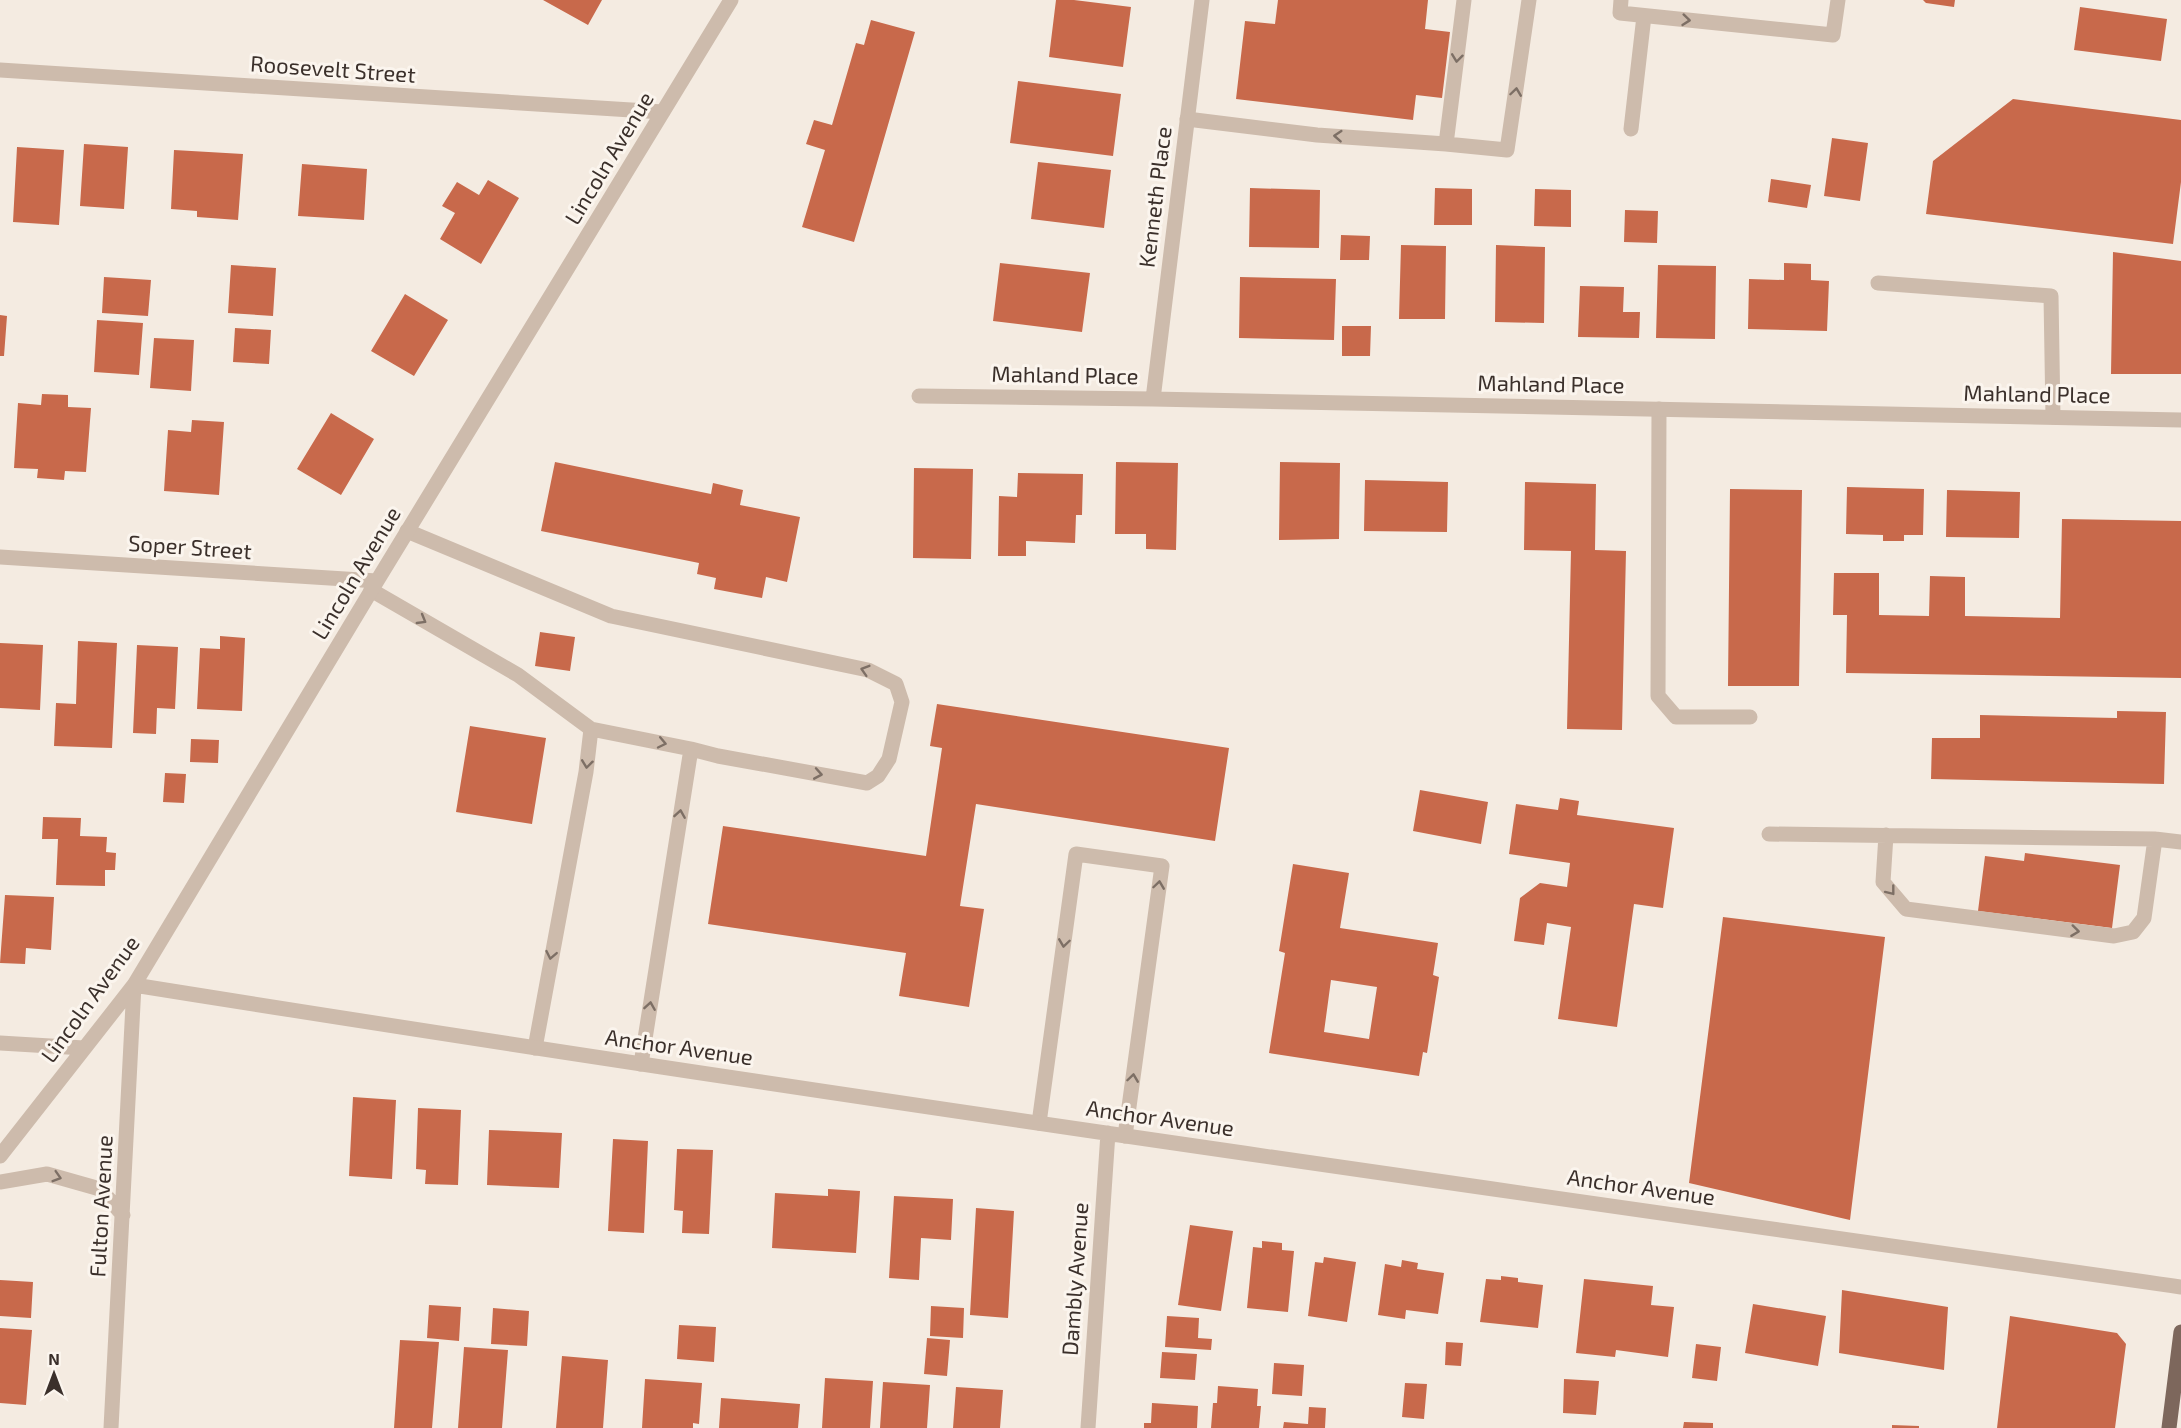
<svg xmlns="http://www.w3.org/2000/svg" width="2181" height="1428" viewBox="0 0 2181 1428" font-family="'Exo 2',sans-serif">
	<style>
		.building { fill: #c8694b; fill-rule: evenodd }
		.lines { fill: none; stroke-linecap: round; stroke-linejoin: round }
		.service { stroke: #cdbbac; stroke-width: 15 }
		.minor { stroke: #cdbbac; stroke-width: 15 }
		.primary { stroke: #7d675c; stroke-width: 15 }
		.oneway { stroke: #7d6f65 }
		.labels { text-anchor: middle; stroke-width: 6; stroke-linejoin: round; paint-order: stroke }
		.street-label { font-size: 22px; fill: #3b302b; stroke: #fbf5ee }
	</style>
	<rect width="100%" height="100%" fill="#f4ebe1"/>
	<!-- building -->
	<path class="building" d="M543,0H602L588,25Z
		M1056,0H1074L1131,7L1123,67L1049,57Z
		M1278,0H1428L1425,29L1450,32L1442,98L1416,95L1413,120L1236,99L1245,21L1275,24Z
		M1923,0H1955L1954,7L1926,3Z
		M2080,7L2167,19L2161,61L2074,50Z
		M871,20L915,32L854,242L802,227L825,150L806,144L814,120L832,125L856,43L864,45Z
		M1018,81L1121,94L1113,156L1010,143Z
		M2013,99L2181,120V182L2173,244L1926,214L1933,161Z
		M1832,138L1868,143L1860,201L1824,196Z
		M84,144L128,147L124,209L80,206Z
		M17,147L64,150L59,225L13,222Z
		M174,150L243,154L238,220L197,217V211L171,209Z
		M1038,162L1111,170L1104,228L1031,219Z
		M302,164L367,169L364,220L298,216Z
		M1771,179L1811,185L1807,208L1768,202Z
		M488,180L519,198L481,264L440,239L455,213L442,206L457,182L479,195Z
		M1250,188L1320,190L1319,248L1249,247Z
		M1435,188L1472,189V225H1434Z
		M1535,189L1571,190V227L1534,226Z
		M1625,210L1658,211L1657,243L1624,242Z
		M1341,235L1370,236L1369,260H1340Z
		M1401,245L1446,246L1445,319H1399Z
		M1496,245L1545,247L1544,323L1495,322Z
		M2113,252L2181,261V374H2111Z
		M1000,263L1090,273L1082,332L993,321Z
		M1784,263L1811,264V280L1829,281L1827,331L1748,329L1749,279L1784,280Z
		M231,265L276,268L273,316L228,313Z
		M1658,265L1716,266L1715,339L1656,338Z
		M104,277L151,280L148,316L102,313Z
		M1240,277L1336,279L1334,340L1239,338Z
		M1580,286L1624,287L1623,312H1640L1639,338L1578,337Z
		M405,294L448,320L414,376L371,351Z
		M0,315L7,316L4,356H0Z
		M97,320L143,323L139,375L94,372Z
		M1342,326H1371L1370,356H1342Z
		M235,328L271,330L269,364L233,362Z
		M154,338L194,340L191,391L150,388Z
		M42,394L68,395V407L91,408L86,472L65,471L64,480L37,478L38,469L14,468L18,403L41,405Z
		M331,413L374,439L341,495L297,469Z
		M192,420L224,422L219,495L164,491L168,430L191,432Z
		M555,462L711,494L713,483L743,490L740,505L800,517L787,582L766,577L762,598L714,589L716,578L697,574L699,563L541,531Z
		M1116,462L1178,463L1176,550L1146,549V534H1115Z
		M1280,462L1340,463L1339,539L1279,540Z
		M914,468L973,469L971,559L913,558Z
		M1018,473L1083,474L1082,515H1076L1075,543L1026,541V556H998L999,496L1017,497Z
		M1365,480L1448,482L1447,532L1364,531Z
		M1525,482L1596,484L1595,550L1626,551L1622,730L1567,729L1571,551L1524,550Z
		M1847,487L1924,489L1923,535H1904V541H1883V535L1846,534Z
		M1730,489L1802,490L1799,686H1728Z
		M1947,490L2020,492L2019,538L1946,537Z
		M2062,519L2181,521V678L1846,673L1847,615H1833L1834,573H1879V615L1929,616L1930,576L1965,577V616L2060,618Z
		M540,632L575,637L570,671L535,666Z
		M220,636L245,638L242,711L197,709L200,648L220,649Z
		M78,641L117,643L112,748L54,746L56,703L76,704Z
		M0,643L43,645L40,710L0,708Z
		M137,645L178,647L175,709L157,708L156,734L133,733Z
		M937,704L1229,748L1215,841L976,804L960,906L984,909L969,1007L899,996L906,953L708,924L723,826L926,856L942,748L930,746Z
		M2117,711L2166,712L2164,784L1931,779L1932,738H1980V715L2117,718Z
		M470,726L546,738L532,824L456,812Z
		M191,739L219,740L218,763L190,762Z
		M165,773L186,774L184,803L163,802Z
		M1420,790L1488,802L1481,844L1413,831Z
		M1560,798L1579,801L1577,815L1674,828L1663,908L1634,904L1617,1027L1558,1019L1571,927L1547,923L1544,945L1514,941L1520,898L1540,883L1567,887L1570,863L1509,854L1516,804L1558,810Z
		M43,817L81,818L80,836L107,837L106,852L116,853L115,870H105V886L56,885L58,839H42Z
		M2025,853L2120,865L2112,928L1978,911L1985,856L2024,861Z
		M1293,864L1349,873L1340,928L1438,943L1433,975L1439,977L1427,1053L1423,1052L1419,1076L1269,1053L1285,953L1279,951ZM1331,980L1377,987L1369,1039L1324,1032Z
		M5,895L54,897L51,950L26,948L25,964L0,963Z
		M1723,917L1885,937L1850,1220L1689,1183Z
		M353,1097L396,1100L392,1179L349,1176Z
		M418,1108L461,1110L458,1185L425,1184L426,1170L416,1169Z
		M489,1130L562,1133L559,1188L487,1185Z
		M613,1139L648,1141L644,1233L608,1231Z
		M677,1149L713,1150L709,1234L682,1233L683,1211L674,1210Z
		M828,1189L860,1191L856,1253L772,1248L775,1193L828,1196Z
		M894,1196L953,1199L951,1240L921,1238L919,1280L889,1278Z
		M976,1208L1014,1211L1008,1318L970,1315Z
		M1190,1225L1233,1231L1221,1311L1178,1305Z
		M1262,1241L1282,1243V1250L1294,1251L1288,1312L1247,1308L1253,1247L1262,1248Z
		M1324,1257L1356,1262L1347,1322L1308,1316L1315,1262L1323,1263Z
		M1402,1260L1418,1263L1417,1269L1444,1273L1438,1314L1406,1310L1405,1319L1378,1315L1385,1264L1401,1267Z
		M1501,1276L1518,1278V1282L1543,1285L1538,1328L1480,1322L1486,1279L1501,1280Z
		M1584,1279L1653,1286L1651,1305L1674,1307L1668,1357L1616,1350L1615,1357L1576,1353Z
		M0,1280L33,1282L31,1318L0,1316Z
		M1842,1290L1948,1307L1944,1370L1839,1353Z
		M1753,1304L1826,1316L1818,1366L1745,1353Z
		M429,1305L461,1307L459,1341L427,1338Z
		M931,1306L964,1308L963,1338L930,1336Z
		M493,1308L529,1311L527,1346L491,1344Z
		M1167,1316L1199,1318L1198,1338L1212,1339L1211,1350L1165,1347Z
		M2010,1316L2117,1333L2126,1344L2115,1428H1997Z
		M679,1325L716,1327L714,1362L677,1359Z
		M0,1328L32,1330L26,1405L0,1403Z
		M927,1338L950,1340L947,1376L924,1374Z
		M400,1340L439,1342L432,1428H394Z
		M1446,1342L1463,1343L1461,1366L1445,1365Z
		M1696,1344L1721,1347L1717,1381L1692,1378Z
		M464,1347L508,1350L502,1428H458Z
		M1162,1352L1197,1354L1195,1380L1160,1378Z
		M562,1356L608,1360L603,1428H556Z
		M1274,1363L1304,1365L1302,1396L1272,1394Z
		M825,1378L873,1381L870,1428H822Z
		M645,1379L702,1383L699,1424L693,1423V1428H642Z
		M1564,1379L1599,1381L1596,1415L1563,1413Z
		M883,1382L930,1385L927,1428H880Z
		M1405,1383L1427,1384L1424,1419L1402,1417Z
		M1218,1386L1258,1389L1257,1406H1261L1259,1428H1211L1213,1403H1217Z
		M956,1387L1003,1390L1000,1428H953Z
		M721,1398L800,1404L798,1428H719Z
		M1152,1403L1198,1406L1197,1428H1144V1423H1151Z
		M1309,1407L1326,1408L1325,1428H1283L1284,1422L1308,1424Z
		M1684,1422L1713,1423V1428H1683Z
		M1892,1425L1919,1426V1428H1892Z"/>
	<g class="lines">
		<!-- service -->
		<path class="service" d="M1621,0L1620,13L1833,35L1838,0
			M1187,119L1317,135L1446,144L1464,0
			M1631,129L1644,16
			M1446,144L1507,150L1529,0
			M1878,283L2051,296L2053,417
			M1659,409L1658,696L1676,717H1750
			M407,531L611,616L868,670L896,684L902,702L889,759L878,776L867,783L718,756L691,749L641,1064
			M371,590L518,675L591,729L586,772L535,1048
			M591,729L691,749
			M1769,834L2155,839L2181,842
			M1886,835L1883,882L1906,909L2114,936L2133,932L2144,918L2155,839
			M1039,1123L1076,854L1162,866L1125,1136"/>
		<!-- minor -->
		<path class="minor" d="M0,70L663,112
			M919,396L1153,399L2181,420
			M1153,399L1202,0
			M0,557L377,581
			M0,1043L84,1048
			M0,1156L134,985L377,581L731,0
			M0,1182L47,1174L100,1189L123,1215
			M111,1428L134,985C815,1094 1498,1190 2181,1287
			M1088,1428L1108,1133"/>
		<!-- primary -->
		<path class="primary" d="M2169,1428L2181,1332"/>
	</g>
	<!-- one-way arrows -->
	<defs><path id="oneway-chevron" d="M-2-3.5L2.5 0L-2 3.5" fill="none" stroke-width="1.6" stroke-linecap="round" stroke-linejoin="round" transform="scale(1.5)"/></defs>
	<g class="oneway">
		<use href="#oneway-chevron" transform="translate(1686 20) rotate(6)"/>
		<use href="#oneway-chevron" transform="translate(1457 58) rotate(97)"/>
		<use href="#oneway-chevron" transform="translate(1516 92) rotate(-82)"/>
		<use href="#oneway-chevron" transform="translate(1338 136) rotate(-176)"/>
		<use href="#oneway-chevron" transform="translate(422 620) rotate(30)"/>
		<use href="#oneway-chevron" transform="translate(865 670) rotate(-163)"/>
		<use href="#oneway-chevron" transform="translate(662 743) rotate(12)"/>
		<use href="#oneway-chevron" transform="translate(587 764) rotate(97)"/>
		<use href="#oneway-chevron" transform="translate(818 774) rotate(10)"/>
		<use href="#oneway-chevron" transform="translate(680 814) rotate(-81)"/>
		<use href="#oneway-chevron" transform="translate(1159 885) rotate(-82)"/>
		<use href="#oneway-chevron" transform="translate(1891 891) rotate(52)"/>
		<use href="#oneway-chevron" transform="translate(2075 931) rotate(7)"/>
		<use href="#oneway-chevron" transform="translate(1064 943) rotate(98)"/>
		<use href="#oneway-chevron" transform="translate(551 955) rotate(101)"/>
		<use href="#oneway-chevron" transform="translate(650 1006) rotate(-81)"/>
		<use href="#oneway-chevron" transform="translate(1133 1078) rotate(-82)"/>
		<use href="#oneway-chevron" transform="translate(57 1177) rotate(17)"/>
	</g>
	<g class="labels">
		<!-- street labels -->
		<g class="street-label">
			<text transform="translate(333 69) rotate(4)" y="8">Roosevelt Street</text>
			<text transform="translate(609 158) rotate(-59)" y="8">Lincoln Avenue</text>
			<text transform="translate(1155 197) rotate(-83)" y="8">Kenneth Place</text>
			<text transform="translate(1065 375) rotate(1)" y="8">Mahland Place</text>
			<text transform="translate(1551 384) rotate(1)" y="8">Mahland Place</text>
			<text transform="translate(2037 394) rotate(1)" y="8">Mahland Place</text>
			<text transform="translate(190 547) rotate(4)" y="8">Soper Street</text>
			<text transform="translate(356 573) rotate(-59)" y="8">Lincoln Avenue</text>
			<text transform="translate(90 999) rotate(-54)" y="8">Lincoln Avenue</text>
			<text transform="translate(679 1047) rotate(8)" y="8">Anchor Avenue</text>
			<text transform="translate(1160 1118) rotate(8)" y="8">Anchor Avenue</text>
			<text transform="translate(1641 1187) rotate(8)" y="8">Anchor Avenue</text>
			<text transform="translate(101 1206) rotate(-87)" y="8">Fulton Avenue</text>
			<text transform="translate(1075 1279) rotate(-86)" y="8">Dambly Avenue</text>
		</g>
	</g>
	<!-- north arrow -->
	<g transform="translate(54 1374)" stroke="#fbf5ee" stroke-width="4.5" paint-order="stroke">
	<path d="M0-4.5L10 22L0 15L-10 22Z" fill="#3b302b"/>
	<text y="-9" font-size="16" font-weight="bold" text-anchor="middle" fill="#3b302b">N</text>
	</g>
</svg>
